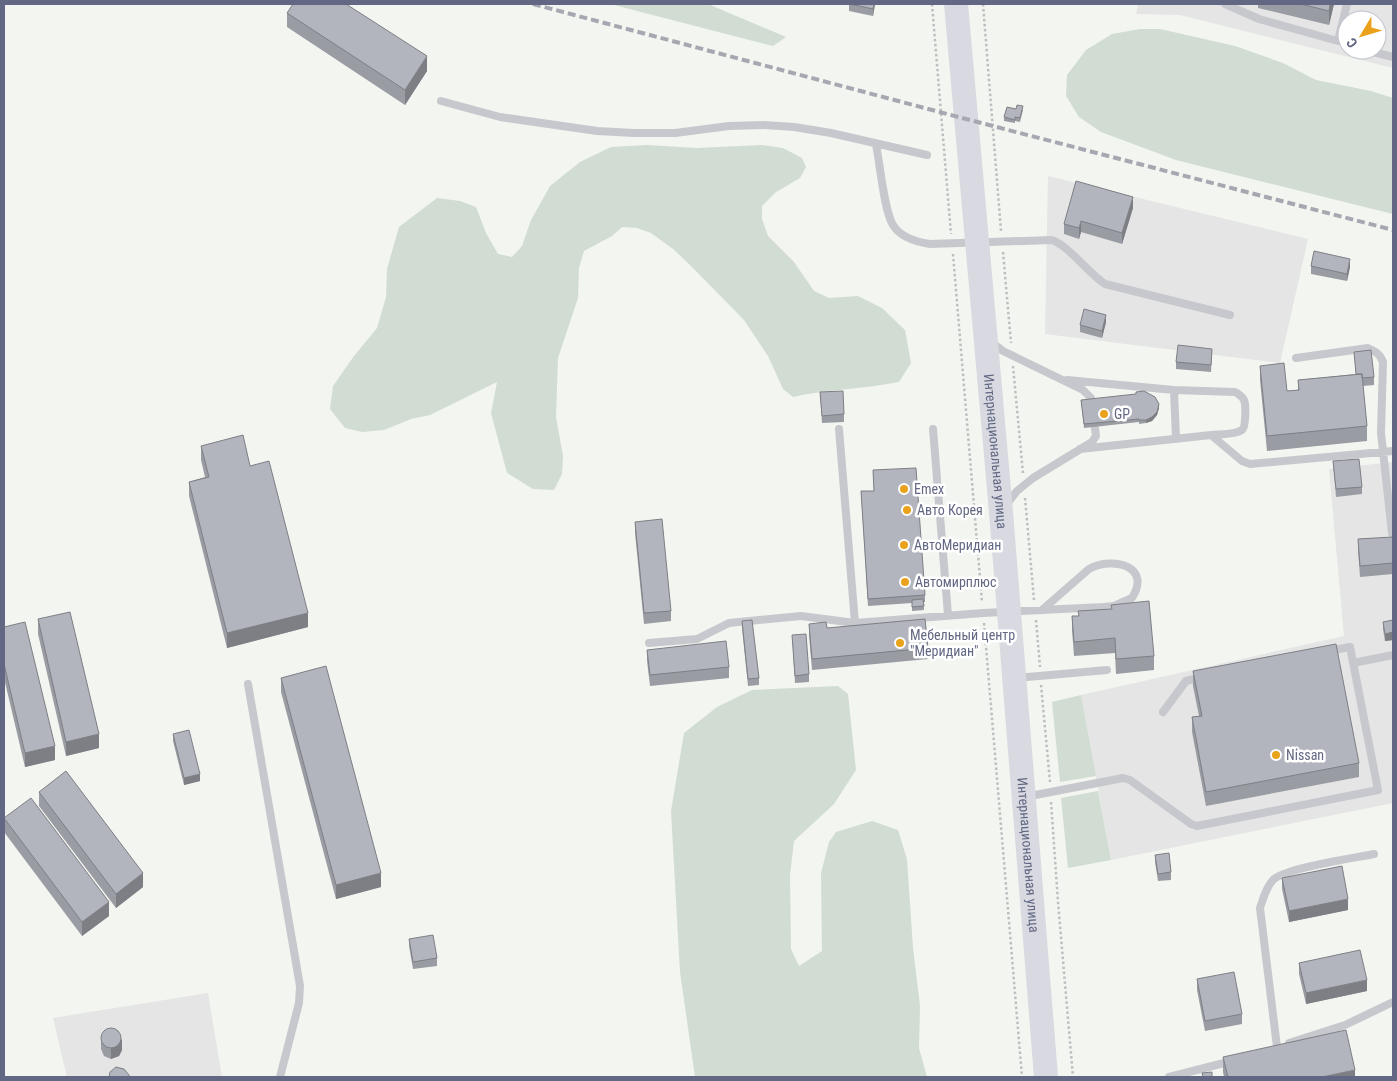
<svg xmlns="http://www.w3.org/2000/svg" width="1397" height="1081" viewBox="0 0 1397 1081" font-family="'Roboto Condensed',sans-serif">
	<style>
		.built { fill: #e4e5e4; fill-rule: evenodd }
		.green { fill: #d1dcd2 }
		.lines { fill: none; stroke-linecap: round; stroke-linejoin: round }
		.path { stroke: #bebec1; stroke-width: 2.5; stroke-dasharray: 2.5 2.5; stroke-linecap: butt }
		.service { stroke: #c7c8cd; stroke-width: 8 }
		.primary { stroke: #d9dae1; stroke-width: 24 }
		.rail { stroke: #a6a8b1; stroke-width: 4; stroke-dasharray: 8 4; stroke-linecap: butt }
		.wall { fill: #9a9ca3 }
		.shaded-wall { fill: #7d7f85 }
		.building { fill: #b3b5be; stroke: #7d7f85 }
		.poi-dot { fill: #eaa11b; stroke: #fff; stroke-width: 2 }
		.labels { text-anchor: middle; stroke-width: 5; stroke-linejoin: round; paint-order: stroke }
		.poi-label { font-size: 14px; fill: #626783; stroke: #fff; text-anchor: start }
		.street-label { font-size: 14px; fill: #626783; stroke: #fff }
	</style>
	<rect width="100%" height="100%" fill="#f3f5f0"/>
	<!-- built -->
	<path class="built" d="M1138,4H1393V68L1180,15L1136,14ZM1347,20H1377V50H1347Z
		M1048,176L1308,239L1280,363L1045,334Z
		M1393,462V803L1111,860L1081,695L1344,636L1329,469Z
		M208,993L222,1077H67L53,1018Z"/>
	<!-- green -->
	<path class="green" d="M610,4H708L786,37L773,46Z
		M1140,29H1160L1235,46L1283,63L1316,80L1371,91L1393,98V214L1176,160L1101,132L1079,117L1066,96L1067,75L1086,50L1112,34Z
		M647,145L697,148L762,145L783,148L802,158L806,167L800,178L776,192L762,206V219L768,236L794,262L814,291L829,298L858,296L882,308L905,330L911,363L899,382C864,389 828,389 793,397L783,389L768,356L744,320L689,264L673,249L651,233L637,228L622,227L612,236L584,251L579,268L578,298L558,358L556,417L563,456L562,474L554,490L533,489L507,473L491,413L497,382L430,415L411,419L384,430L362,432L345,428L330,409L333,386L354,356L377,328L386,297L387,269L399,227L437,198L460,201L476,207L486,233L498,254L512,257L522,246L531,220L550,186L580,162L611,147Z
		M838,686L848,694L856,770L834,804L794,841L790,875L791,949L799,966L822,951L821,873L829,842L836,832L872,821L898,830L907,859L913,948L920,1006L919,1048L927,1077H695L680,972L671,811L684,733L717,707L752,690Z
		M1081,695L1096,776L1060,782L1052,702Z
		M1098,791L1111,860L1068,868L1061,798Z"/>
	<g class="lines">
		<!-- path -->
		<path class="path" d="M932,4L951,234
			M983,4L1001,231
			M1003,252L1011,343
			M953,254L982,602
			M1013,366L1023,473
			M1025,498L1034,600
			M1036,620L1040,667
			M984,623L1022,1077
			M1041,685L1050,782
			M1051,802L1058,902L1073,1077"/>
		<!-- service -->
		<path class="service" d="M1225,4L1259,19L1338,41L1347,4
			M1365,50L1393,57
			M441,101L500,117L597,131L634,133H675L729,126L764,125L794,127L831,133L927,155
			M876,145C880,163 884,211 893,225C900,237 917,242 930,244L1052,240C1069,246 1088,273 1105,284L1230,315
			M991,342L1003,351L1083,390L1091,398L1096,436L1092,442L1033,478L1017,491L1006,505
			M1296,358L1368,348C1376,352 1380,354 1383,362L1381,433L1392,533
			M1067,380L1174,390L1235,392C1238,394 1242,396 1244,400C1246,405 1246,427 1242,430C1235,435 1220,434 1211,435
			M1174,390L1176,439
			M839,429L855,623
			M933,429L948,615
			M1080,449L1211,435L1242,461L1250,464L1393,451
			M649,643L697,639L729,623L801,616L855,623L983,613L1103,607L1114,606L1132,598C1152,566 1113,556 1089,569L1042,610
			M1353,663L1393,655
			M1016,678L1107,670
			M248,684L300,986L299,1003L280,1077
			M1163,712L1186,681L1202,677
			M1025,797L1123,778L1130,780L1191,824L1197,826L1378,790L1350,647L1328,651
			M1289,1043L1345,1025L1393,1002
			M1277,1047L1260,908C1263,899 1266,887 1273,880C1284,868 1355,858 1374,854
			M1169,1077L1232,1061"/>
		<!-- primary -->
		<path class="primary" id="s1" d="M956,4L1001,512L1046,1077"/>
		<!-- rail -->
		<path class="rail" d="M533,4L966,119L1393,230"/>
	</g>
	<!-- wall -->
	<path class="wall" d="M849,4H875L873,16L849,11Z
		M1258,4H1334L1329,25L1258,8Z
		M287,13L427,71L405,105L287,27Z
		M1016,109L1023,110L1020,122L1015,121V123L1004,121V117Z
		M1133,208L1122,244L1081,232L1079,239L1064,234V224Z
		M1311,266L1350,267L1347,281L1311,274Z
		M1106,322L1102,338L1080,332V325Z
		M1354,352L1374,377V385L1363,386L1367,426V441L1267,451L1260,380V366L1287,391L1298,390V380L1356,374Z
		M1212,356L1211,372L1176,369V362Z
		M820,392L844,414V422L822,423Z
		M1081,400L1159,408L1157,415L1152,421L1146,423L1139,424V422L1084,428Z
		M201,446L308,627L227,648L189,496V482L205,477L201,460Z
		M1333,461L1362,487V494L1336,497Z
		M873,470L925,595V602H924V610L912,611V603L868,606L861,491H874Z
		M635,522L671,611V621L644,624L635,533Z
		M1393,537V574L1360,577L1358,550V539Z
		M1072,616L1154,656V670L1116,674L1115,653L1074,656L1072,630Z
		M38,619L99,748L66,756L38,634Z
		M1393,620V640L1385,641L1383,629V622Z
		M742,621L759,678V685L748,686L742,628Z
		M809,624L928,648V659L812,670L809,635Z
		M4,627L55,760L25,767L4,678Z
		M792,635L809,674V682L795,683Z
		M647,650L729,667V678L650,686L647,661Z
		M1193,671L1359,763V777L1206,806L1192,732V717L1199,716L1193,686Z
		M281,678L381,887L336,899L281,692Z
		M173,734L200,781L184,785L173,741Z
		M39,792L143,887L116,908L39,806Z
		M4,818L109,916L82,936L4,832Z
		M1155,855L1171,872V880L1158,881L1155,862Z
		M1282,878L1348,910L1289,922L1282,889Z
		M409,939L437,958V966L413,969L409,946Z
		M1299,963L1367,991L1306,1004L1299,974Z
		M1197,979L1242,1014V1024L1205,1031L1197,990Z
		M101,1039L122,1050L119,1056L111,1059L104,1056L101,1049Z
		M1223,1057L1355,1077H1224L1223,1072Z"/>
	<!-- shaded-wall -->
	<path class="shaded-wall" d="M874,4H875L873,16V9Z
		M1330,4H1334L1329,25V11Z
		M427,56V71L405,105V90Z
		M1133,197V208L1122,244V233Z
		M1081,221V232L1079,239V228Z
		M1350,259V267L1347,281V274Z
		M1106,315V322L1102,338V331Z
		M1159,404V408L1157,415L1152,421L1146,423V420Z
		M308,613V627L227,648V633Z
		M1393,632V640L1385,641V634Z
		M99,734V748L66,756V742Z
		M55,746V760L25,767V753Z
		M200,774V781L184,785V778Z
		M143,873V887L116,908V894Z
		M381,873V887L336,899V885Z
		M1348,899V910L1289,922V911Z
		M109,902V916L82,936V922Z
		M1367,980V991L1306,1004V993Z
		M122,1039V1050L119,1056L111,1059V1048Z
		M1355,1070V1077H1322Z"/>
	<!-- building -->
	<path class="building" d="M293,4H346L427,56L405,90L287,13Z
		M850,4H874L873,9Z
		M1301,4H1330L1329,11Z
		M1017,105L1023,106L1020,118L1015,117V120L1004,117L1007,107L1016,109Z
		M1076,181L1133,197L1122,233L1081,221L1079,228L1064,224Z
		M1314,251L1350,259L1347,274L1311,266Z
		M1084,309L1106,315L1102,331L1080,325Z
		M1178,345L1212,349L1211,365L1176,362Z
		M1371,350L1374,377L1362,378V374H1356L1354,352Z
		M1284,363L1287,391L1299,390L1298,380L1362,374L1367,426L1267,436L1260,366Z
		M843,391L844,414L822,416L820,392Z
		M1144,391L1155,397L1159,404L1157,412L1152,417L1146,420H1139V419L1084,424L1081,400L1136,394V392Z
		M243,435L250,466L269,461L308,613L227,633L189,482L209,477L201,446Z
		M1359,459L1362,487L1336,489L1333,461Z
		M916,468L925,595L868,599L861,491H874L873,470Z
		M662,519L671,611L644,613L635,522Z
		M1393,537V563L1360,566L1358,539Z
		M923,599L924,606L912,607V600Z
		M1149,601L1154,656L1116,659L1115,638L1074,642L1072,616H1079L1078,611L1112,609L1111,605Z
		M70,612L99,734L66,742L38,619Z
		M925,619L928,648L812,659L809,624L826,622L827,628Z
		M752,620L759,678L748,679L742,621Z
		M1393,620V632L1385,634L1383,622Z
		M25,622L55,746L25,753L4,664V627Z
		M806,634L809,674L795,676L792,635Z
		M726,641L729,667L650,675L647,650Z
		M1336,644L1359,763L1206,792L1192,717L1202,716L1193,671Z
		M326,666L381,873L336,885L281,678Z
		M189,730L200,774L184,778L173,734Z
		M66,771L143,873L116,894L39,792Z
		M31,798L109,902L82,922L4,818Z
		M1169,853L1171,872L1158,874L1155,855Z
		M1342,866L1348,899L1289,911L1282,878Z
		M433,935L437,958L413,962L409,939Z
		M1360,950L1367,980L1306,993L1299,963Z
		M1234,972L1242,1014L1205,1021L1197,979Z
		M101 1038a10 10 0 1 1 20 0a10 10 0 1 1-20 0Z
		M1346,1030L1355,1070L1322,1077H1228L1223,1057Z
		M116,1067L124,1069L129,1075V1077H109L110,1072Z
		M1212,1072V1077H1203L1202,1073Z"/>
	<!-- markers -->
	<g class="poi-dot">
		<circle cx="1104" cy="414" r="5"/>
		<circle cx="904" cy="489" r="5"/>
		<circle cx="907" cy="510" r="5"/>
		<circle cx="904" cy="545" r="5"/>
		<circle cx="905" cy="582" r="5"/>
		<circle cx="900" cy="643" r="5"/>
		<circle cx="1276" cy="755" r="5"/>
	</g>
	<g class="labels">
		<!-- poi labels -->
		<g class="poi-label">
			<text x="1114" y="419">GP</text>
			<text x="914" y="494">Emex</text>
			<text x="917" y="515">Авто Корея</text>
			<text x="914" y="550">АвтоМеридиан</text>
			<text x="915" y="587">Автомирплюс</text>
			<text x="910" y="640">Мебельный центр<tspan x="910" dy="16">"Меридиан"</tspan></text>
			<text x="1286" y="760">Nissan</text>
		</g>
		<!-- street labels -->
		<g class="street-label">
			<text dy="5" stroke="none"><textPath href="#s1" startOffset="449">Интернациональная улица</textPath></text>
			<text dy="5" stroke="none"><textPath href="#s1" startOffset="854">Интернациональная улица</textPath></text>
		</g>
	</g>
	<!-- border -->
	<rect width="1397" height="1081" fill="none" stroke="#626783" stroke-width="10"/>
	<!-- north arrow -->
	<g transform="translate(1362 35) rotate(232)"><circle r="24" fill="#ffffff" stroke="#c0c2cd"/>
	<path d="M0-4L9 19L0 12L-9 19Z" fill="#eaa11b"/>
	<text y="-8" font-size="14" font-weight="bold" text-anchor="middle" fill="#626783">С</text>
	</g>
</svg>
